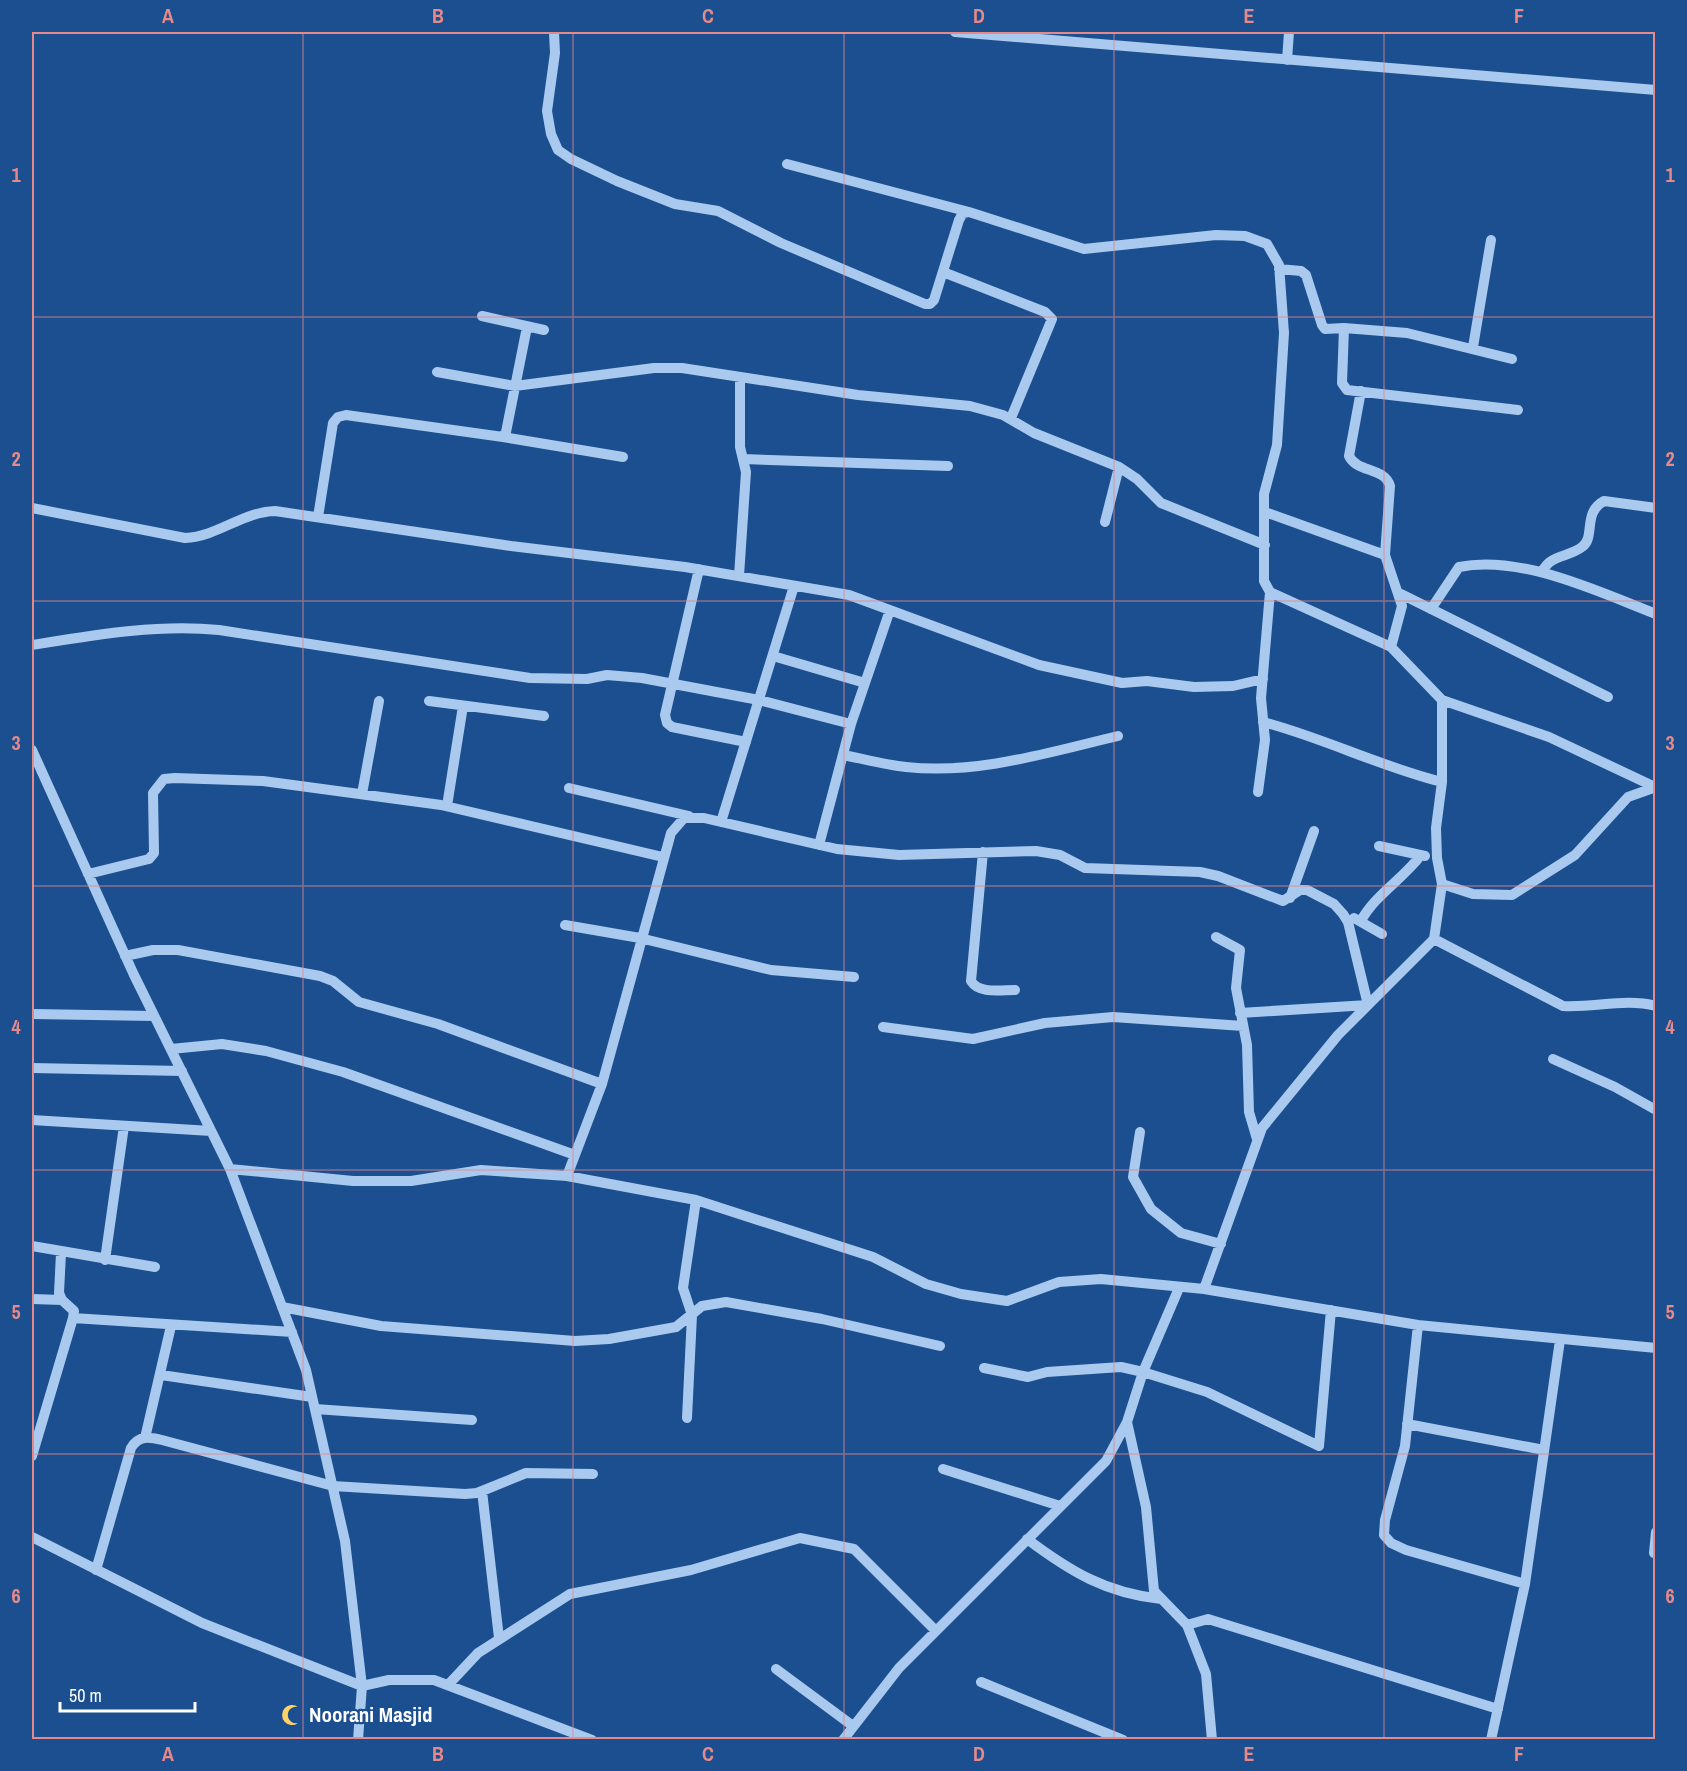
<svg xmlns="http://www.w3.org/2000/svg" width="1687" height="1771" viewBox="0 0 1687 1771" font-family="'Archivo Narrow',sans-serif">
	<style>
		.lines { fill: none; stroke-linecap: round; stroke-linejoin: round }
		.minor { stroke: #a9c9ee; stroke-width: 10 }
		.grid { fill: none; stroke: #e88989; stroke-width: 1.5; stroke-opacity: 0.55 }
		.labels { text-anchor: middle; stroke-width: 4.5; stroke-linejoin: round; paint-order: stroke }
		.poi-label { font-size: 21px; font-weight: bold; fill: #fff; stroke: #1b4f8f; text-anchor: start }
		.neatline { fill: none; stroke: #e88989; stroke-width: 2 }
		.grid-label { font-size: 20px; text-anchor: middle; font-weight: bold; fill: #e88989 }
	</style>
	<rect width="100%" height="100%" fill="#1b4f8f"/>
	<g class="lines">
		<!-- minor -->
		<path class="minor" d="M554,32L555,53L547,111L551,134L558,150L571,159L617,181L675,204L718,211L781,243L925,304H930L934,300L959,220L963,213L969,212L1084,249L1216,235L1245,236L1267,244L1279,265L1284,333L1277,445L1264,494V581L1270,592L1391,647L1442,700V782L1436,828L1437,858L1442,884L1434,939L1338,1035L1262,1128L1204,1289
			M955,32L1656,90
			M1287,60L1289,32
			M787,164L969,212
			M1279,269L1301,271L1306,275L1322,325L1325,329L1344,328L1342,383L1347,390L1518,410
			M943,272L1045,312L1052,319L1011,418
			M482,316L544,330
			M1344,328L1407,333L1512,359
			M1473,347L1491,240
			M437,372L515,386L654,368H682L858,395L970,406L1003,415L1034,433L1119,467L1137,479L1161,503L1265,545
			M1361,391L1349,456C1357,473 1385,467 1390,486L1385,555L1402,606L1391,647
			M503,437L623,457
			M743,459L948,466
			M32,508L185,538C219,536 242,512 275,511L511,546L685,567L849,595L1039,665L1122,683L1147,681L1194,687L1233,686L1263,679
			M1265,512L1385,555
			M318,517L333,423L338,417L346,415L503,437L506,432L527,327
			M1105,522L1119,467
			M699,569L665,715L667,723L672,727L746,742
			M1542,572C1551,554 1567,558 1582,547C1596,537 1582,513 1604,501L1656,508
			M739,576L746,472L740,447V378
			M1401,594L1608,697
			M1431,609L1459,567C1520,554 1599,592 1656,614
			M32,645C94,635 156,624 219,630L530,678L587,679L607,675L642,678L759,700L851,724
			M773,656L865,683
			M1442,700L1549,737L1655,787
			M429,701L544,716
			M1263,722C1324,738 1381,767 1442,782
			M32,750L134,975L230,1169L306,1370L345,1541L362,1686L358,1740
			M843,755C864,759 885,765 906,767C977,775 1050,752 1118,736
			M569,788L689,816
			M1258,792L1265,740L1261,698L1270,592
			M362,794L379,701
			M447,806L463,706
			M721,822L794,586
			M819,845L851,724L890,610
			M1379,846L1425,856
			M983,852L971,981C979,994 1000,990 1015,990
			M88,874L149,859L154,853L153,793L164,779L175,778L263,781L441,805L663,857
			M1442,884L1473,894L1512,895L1575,855L1628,797L1656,787
			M1290,898L1314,831
			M1354,918L1382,934
			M1361,921C1374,896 1403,879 1421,855
			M565,925L640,938L771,970L854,977
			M1216,937L1240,950L1236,988L1247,1045L1249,1112L1257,1139
			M1434,939L1563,1006C1594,1008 1625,998 1656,1006
			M125,956L153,950H178L320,976L333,981L359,1002L438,1024L602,1084
			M32,1014L154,1016
			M883,1027L973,1039L1045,1023L1113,1017L1243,1026
			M171,1049L222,1044L266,1051L343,1072L575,1155
			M1553,1059L1615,1087L1656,1110
			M32,1068L182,1071
			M32,1120L211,1131
			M1140,1132L1133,1177L1151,1209L1181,1233L1221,1244
			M230,1169L353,1181H411L481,1170L567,1176L696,1200L873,1257L926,1284L961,1294L1007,1301L1059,1282L1101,1279L1204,1289L1418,1325L1656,1348
			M567,1176L602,1084L671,833L684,818H704L837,849L899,855L1036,851L1060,855L1085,868L1200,872L1218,876L1283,901L1300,890H1307L1334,904L1343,914L1348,922L1368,1005L1240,1013
			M32,1246L155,1267
			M105,1260L124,1126
			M32,1299L62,1300
			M282,1307L381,1326L575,1341L609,1339L676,1327L702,1306L726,1302L822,1319L940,1346
			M73,1318L292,1332
			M1418,1325L1405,1446L1385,1520L1384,1535L1391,1543L1406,1550L1525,1584
			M984,1368L1028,1377L1047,1372L1121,1367L1143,1372L1207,1392L1319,1446L1331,1310
			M161,1375L312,1397
			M315,1409L472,1420
			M687,1418L692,1315L683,1288L696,1200
			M1127,1422L1146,1507L1154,1591L1187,1625L1206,1674L1212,1740
			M1407,1424L1544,1450
			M145,1438L171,1326
			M32,1456L73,1318L74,1311L62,1300L59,1293L61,1253
			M943,1469L1060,1506
			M482,1491L499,1638
			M32,1537L202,1623L362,1686L389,1680H434L592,1740
			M1027,1539C1071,1572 1106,1593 1161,1599
			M1654,1553L1656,1532
			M96,1570L131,1448C139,1435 149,1437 162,1440L333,1486L465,1494L477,1493L526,1473L593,1474
			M1187,1625L1208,1619L1498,1709
			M776,1669L853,1726
			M981,1682L1123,1740
			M448,1685L478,1653L570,1594L691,1570L800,1538L854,1549L936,1631
			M843,1740L899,1668L1106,1461L1127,1422L1143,1372L1179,1288
			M1491,1740L1525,1584L1560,1340"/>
	</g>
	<!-- grid -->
	<path class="grid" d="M303,32V1740M573,32V1740M844,32V1740M1114,32V1740M1384,32V1740M32,317H1656M32,601H1656M32,886H1656M32,1170H1656M32,1454H1656"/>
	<!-- icons -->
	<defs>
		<symbol id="mosque-bare" viewBox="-9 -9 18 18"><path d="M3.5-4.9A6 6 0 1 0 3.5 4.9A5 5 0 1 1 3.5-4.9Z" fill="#ffd166" stroke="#1b4f8f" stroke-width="2.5" paint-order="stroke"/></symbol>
	</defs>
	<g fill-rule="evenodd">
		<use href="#mosque-bare" x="277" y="1700" width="30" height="30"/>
	</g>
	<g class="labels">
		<!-- poi labels -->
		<g class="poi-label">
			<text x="309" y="1722">Noorani Masjid</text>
		</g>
	</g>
	<!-- border -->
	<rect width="1687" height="1771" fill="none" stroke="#1b4f8f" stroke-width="66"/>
	<!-- scale -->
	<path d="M60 1702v9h135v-9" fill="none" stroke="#ffffff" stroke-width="3"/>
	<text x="69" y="1702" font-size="18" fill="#ffffff" stroke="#1b4f8f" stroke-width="4.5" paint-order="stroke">50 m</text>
	<rect x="33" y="33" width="1621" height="1705" class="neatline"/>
	<g class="grid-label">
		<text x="168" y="23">A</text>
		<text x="438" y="23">B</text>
		<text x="708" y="23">C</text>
		<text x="979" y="23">D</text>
		<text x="1249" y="23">E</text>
		<text x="1519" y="23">F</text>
		<text x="16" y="182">1</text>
		<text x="1670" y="182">1</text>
		<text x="16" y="466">2</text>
		<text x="1670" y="466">2</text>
		<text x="16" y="750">3</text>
		<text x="1670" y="750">3</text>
		<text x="16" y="1034">4</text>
		<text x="1670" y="1034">4</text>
		<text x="16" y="1319">5</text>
		<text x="1670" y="1319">5</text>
		<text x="16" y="1603">6</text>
		<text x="1670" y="1603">6</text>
		<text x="168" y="1761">A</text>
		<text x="438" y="1761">B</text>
		<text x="708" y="1761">C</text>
		<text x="979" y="1761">D</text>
		<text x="1249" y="1761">E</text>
		<text x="1519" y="1761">F</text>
	</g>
</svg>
